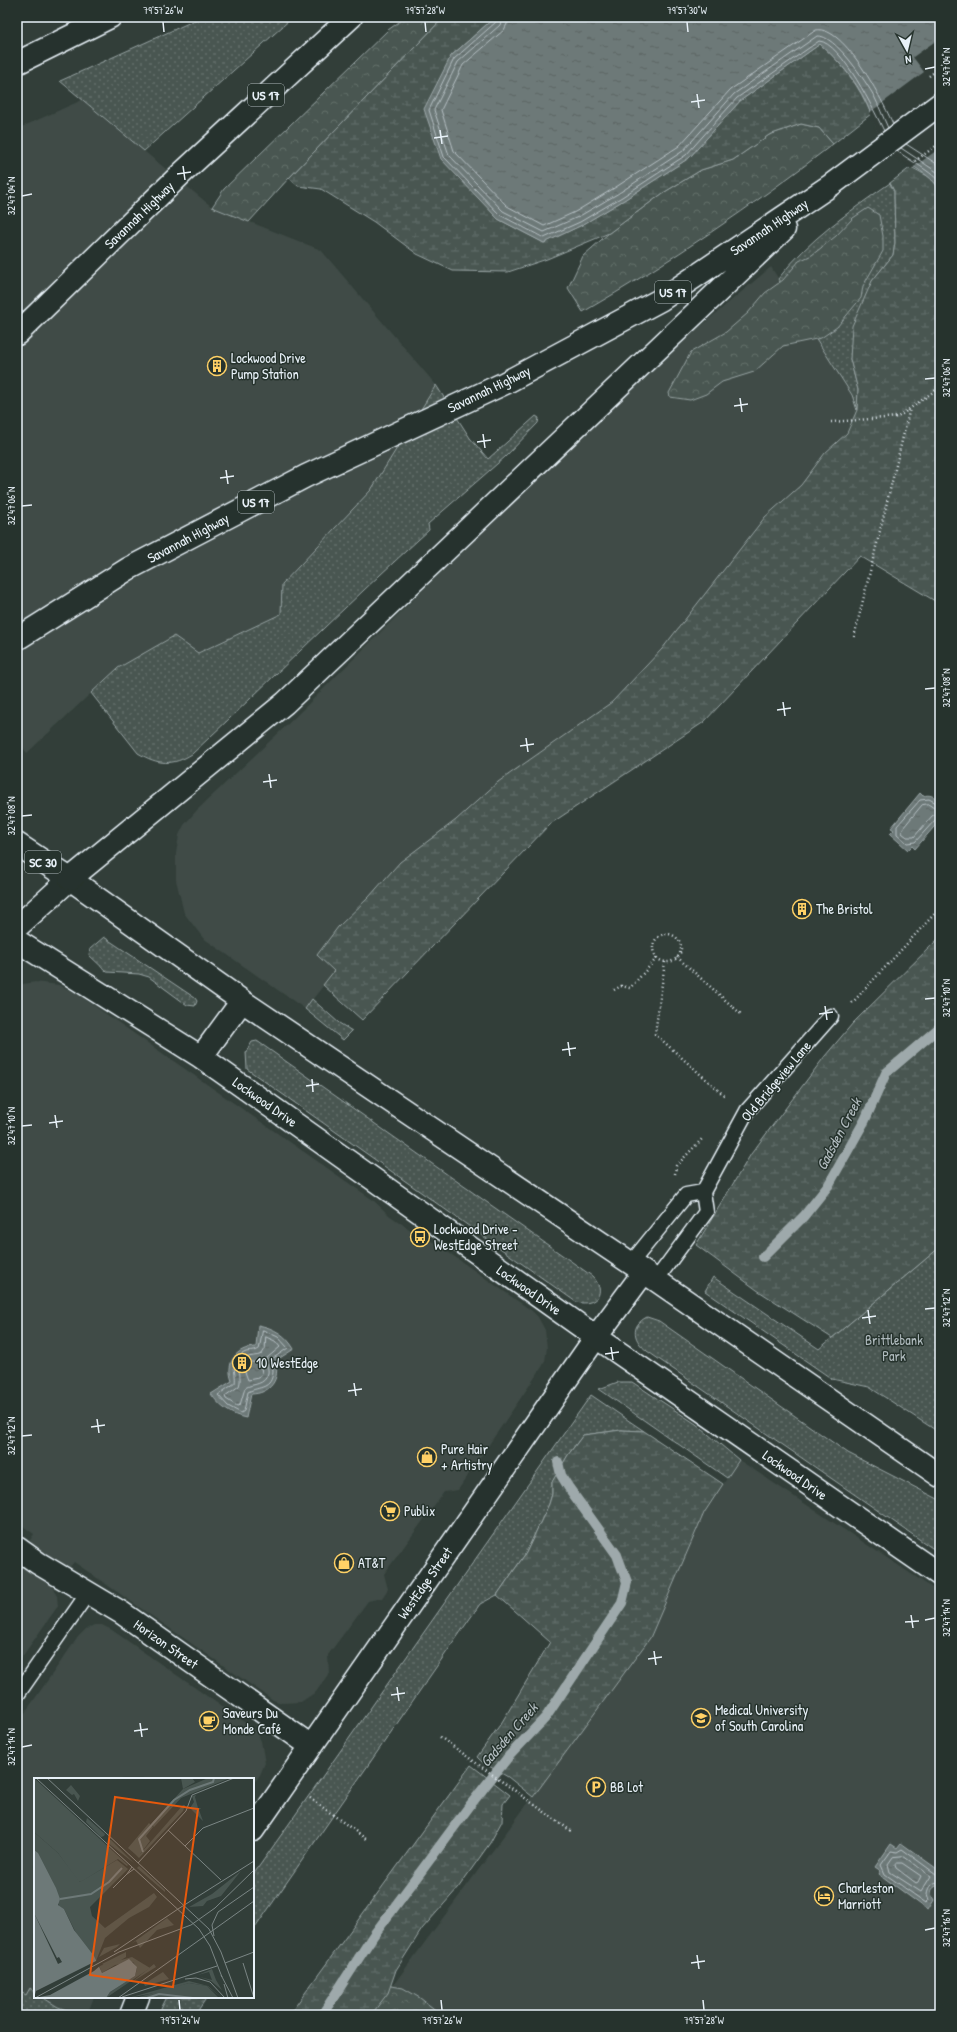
<svg xmlns="http://www.w3.org/2000/svg" width="957" height="2032" viewBox="0 0 957 2032" font-family="'Patrick Hand',sans-serif">
	<style>
		.built { fill: #3f4b46 }
		.green { fill: url(#green-dots); stroke: #98a4a4 }
		.forest { fill: url(#forest-crowns); stroke: #98a4a4 }
		.wetland { fill: url(#wetland-marsh); stroke: #98a4a4 }
		.water { fill: url(#water-ripples); stroke: #9ea9ab }
		.pier { fill: #323e39 }
		.lines { fill: none; stroke-linecap: round; stroke-linejoin: round }
		.shore { stroke: #b7c1c5; stroke-width: 1 }
		.stream { stroke: #9ea9ab; stroke-width: 10 }
		.service-casing { stroke: #e8f1f8; stroke-width: 17 }
		.minor-casing { stroke: #e8f1f8; stroke-width: 25 }
		.secondary-casing { stroke: #e8f1f8; stroke-width: 25 }
		.primary-casing { stroke: #e8f1f8; stroke-width: 25 }
		.trunk-casing { stroke: #e8f1f8; stroke-width: 25 }
		.path { stroke: #e8f1f8; stroke-width: 2.5; stroke-dasharray: 1 3; stroke-linecap: butt }
		.service { stroke: #26332d; stroke-width: 14 }
		.minor { stroke: #26332d; stroke-width: 22 }
		.secondary { stroke: #26332d; stroke-width: 22 }
		.primary { stroke: #26332d; stroke-width: 22 }
		.trunk { stroke: #26332d; stroke-width: 22 }
		.ticks { fill: none; stroke: #e8f1f8; stroke-width: 1.5 }
		.labels { text-anchor: middle; stroke-width: 3; stroke-linejoin: round; paint-order: stroke }
		.shield { fill: #26332d; stroke: #aeb8bb; stroke-width: 1 }
		.shield-label { font-size: 13px; font-weight: bold; fill: #e8f1f8 }
		.street-label { font-size: 14px; fill: #e8f1f8; stroke: #26332d }
		.poi-label { font-size: 14px; fill: #e8f1f8; stroke: #26332d; text-anchor: start }
		.park-label { font-size: 14px; fill: #b0bbbe; stroke: #26332d }
		.water-label { font-size: 15px; font-style: italic; fill: #b1bbbe; stroke: #26332d }
		.inset-river { fill: none; stroke: #6d7978; stroke-width: 2 }
		.inset-road { fill: none; stroke: #7b8685; stroke-width: 1 }
		.view { fill: #e8590c; fill-opacity: 0.15; stroke: #e8590c; stroke-width: 2 }
		.inset-edge { fill: none; stroke: #e8f1f8; stroke-width: 2 }
		.neatline { fill: none; stroke: #e8f1f8; stroke-width: 1.5 }
		.ticks-label { font-size: 10px; text-anchor: middle; fill: #e8f1f8 }
	</style>
	<defs>
		<pattern id="green-dots" width="8" height="8" patternUnits="userSpaceOnUse"><rect width="8" height="8" fill="#495651"/><path d="M2 2h.1M6 6h.1" fill="none" stroke="#636f6b" stroke-width="1.8" stroke-linecap="round"/></pattern>
		<pattern id="forest-crowns" width="20" height="18" patternUnits="userSpaceOnUse"><rect width="20" height="18" fill="#495651"/><path d="M2 6a3 3 0 1 1 6 0M12 15a3 3 0 1 1 6 0" fill="none" stroke="#636f6b"/></pattern>
		<pattern id="wetland-marsh" width="20" height="14" patternUnits="userSpaceOnUse"><rect width="20" height="14" fill="#495651"/><path d="M1 5h8M5 5V1M11 12h8M15 12V8" fill="none" stroke="#636f6b"/></pattern>
		<pattern id="water-ripples" width="26" height="14" patternUnits="userSpaceOnUse"><rect width="26" height="14" fill="#6d7978"/><path d="M2 4q2-2 4 0t4 0M15 11q2-2 4 0t4 0" fill="none" stroke="#5b6363"/></pattern>
	</defs>
	<rect width="100%" height="100%" fill="#323e39"/>
	<filter id="ink" filterUnits="userSpaceOnUse"><feTurbulence type="fractalNoise" baseFrequency=".025" numOctaves="2"/><feDisplacementMap in="SourceGraphic" scale="8" xChannelSelector="R" yChannelSelector="G"/><feConvolveMatrix kernelMatrix="1 2 1 2 8 2 1 2 1" color-interpolation-filters="sRGB"/></filter>
	<g filter="url(#ink)">
		<!-- built -->
		<path class="built" d="M82,100L212,207L321,250L436,385L371,490L282,584L281,614L198,653L174,637L118,668L27,753L17,741V129Z
			M771,267L852,395L857,410L847,433L825,453L801,485L765,517L662,649L612,702L498,782L338,927L335,971L305,1009L203,938L184,913L176,880V853L179,835L184,825L197,810L288,724L429,584L633,388L690,335Z
			M35,982L59,985L76,993L373,1200L389,1215L418,1235L435,1243L532,1311L538,1317L545,1330L547,1348L545,1361L542,1367L458,1490L444,1492L384,1574L388,1589L382,1598L368,1601L328,1655L329,1673L316,1692L301,1702L282,1703L273,1700L74,1562L70,1567L64,1568L31,1544L30,1540L34,1534L17,1522V985Z
			M739,1460L940,1593V2015H371L650,1638L704,1513Z
			M17,1562L52,1586L57,1596L58,1606L17,1664Z
			M94,1625H102L112,1630L250,1726L257,1733L261,1741L265,1763L260,1775L253,1784V1779H35V1997H94L87,2015H17V1724L78,1637L86,1629Z"/>
		<!-- green -->
		<path class="green" d="M202,17H293L144,151L60,81Z
			M890,183L894,191L895,243L893,255L872,281L850,359L858,390L857,410L852,395L778,279C808,240 850,211 890,183Z
			M436,385L470,438L488,459L536,416L539,418L538,423L505,457L428,524L429,530C348,603 271,680 192,754C173,766 158,765 138,753L91,693L118,668L174,636L198,653L281,614L282,584L371,490Z
			M104,937L195,998L197,1001L195,1006L187,1005L149,977L139,974L107,972L89,955L90,949Z
			M312,999L339,1023L352,1031L343,1040L305,1009Z
			M257,1041L592,1276C608,1292 596,1307 576,1302L247,1069L246,1052L252,1042Z
			M940,1247V1433L869,1387L832,1379L705,1291L713,1277L819,1349Z
			M647,1317L659,1321L848,1453L940,1500V1550L932,1548L647,1351C634,1341 629,1326 647,1317Z
			M618,1382H632L696,1424L739,1460L727,1478L599,1389Z
			M591,1395L644,1431L621,1430L583,1435L568,1455L552,1482V1494L549,1504L526,1553L497,1595L480,1604L253,1931V1875Z
			M30,1988L35,1992V1997H42L58,2007L81,2015H17V1990L26,1995Z
			M167,1997H207L195,2015H158Z"/>
		<!-- forest -->
		<path class="forest" d="M406,17H444L289,178L249,222L212,207L224,189L388,30Z
			M801,124L819,128L833,144C753,206 670,262 583,312L568,288L583,256L609,233L663,193L701,170L733,160L769,135Z
			M868,208L879,215L883,236V251L863,286L861,298L837,327L821,338L783,346L754,372L722,382L706,394L690,400L670,397L669,393L691,352L726,332L748,313L765,293L783,280L799,261L812,255L836,236L853,218Z
			M375,1983L403,1988L420,1998L442,2015H355Z"/>
		<!-- wetland -->
		<path class="wetland" d="M444,17H495L451,56L473,191L498,219L544,243L582,225L624,200L689,158L740,101L820,44C842,63 860,87 871,114L833,144L819,128L801,124L769,135L733,160L701,170L663,193L609,233L547,259L508,272L453,271L417,254L374,222L321,189L298,186L289,178Z
			M911,167L933,179L940,191V604L860,556L704,722L550,824L362,1020L323,985L334,971L317,955L338,927L369,897L400,862L456,820L498,782L612,702L662,649L765,517L801,485L825,453L847,433L857,410L858,390L850,359L852,326L872,281L893,255L895,243L894,191L890,183Z
			M940,937V1247L832,1338L757,1290L696,1245L751,1154L825,1056L853,1023Z
			M621,1430L644,1431L723,1484L704,1513L650,1638L533,1797L508,1777L482,1762L477,1757L502,1722L550,1642L497,1595L526,1553L549,1504L552,1494V1482L568,1455L583,1435Z
			M471,1765L510,1795L503,1804L502,1821L490,1843L458,1888L422,1929L396,1970L388,1993L371,2015H289Z"/>
		<!-- water -->
		<path class="water" d="M495,17H940V191C931,172 904,164 888,149C881,142 871,113 866,102C856,80 838,60 820,44L740,101L689,158L624,200L582,225L544,243L498,219L441,159L424,109L451,56Z
			M920,793L923,796C930,794 934,796 939,801L940,820L915,849L912,846L908,850L890,834L894,830L891,828Z
			M258,1325C274,1328 286,1335 294,1349L275,1361C281,1379 270,1394 251,1394L246,1418C231,1415 220,1407 211,1394L232,1381C225,1363 236,1347 256,1347Z
			M901,1843L940,1871V1886H936C929,1890 931,1895 934,1900L928,1910L879,1874L881,1871L875,1867L891,1844L897,1848Z"/>
		<!-- pier -->
		<path class="pier" d="M937,40L940,44V148L911,169L885,149L869,113L924,72L913,57Z"/>
		<g class="lines">
			<!-- shore -->
			<path class="shore" d="M498,17L496,22L454,59L429,110L444,157L500,215L544,238L580,222L622,197L686,155L737,98L819,41C841,42 875,112 884,131
				M503,17L500,25L458,62L434,110L449,155L503,211L544,232L578,217L619,193L683,151L734,94L817,36C835,34 866,82 874,96C879,106 883,117 888,128
				M509,17L507,24L504,30L463,65L441,110L454,151L507,206L544,226L575,212L616,187L679,146L730,90L816,30C845,25 883,102 893,124
				M906,144L940,166
				M901,148L940,174
				M897,151C909,160 934,173 940,183
				M928,804L937,810L938,812L932,816L914,837H907L902,833L903,828L922,805Z
				M940,805L929,799L920,800L897,826V834L907,843L915,842L935,820L940,818
				M263,1330L278,1337L288,1348L272,1359C271,1363 273,1367 273,1371C272,1390 259,1386 248,1392L244,1411L241,1413L228,1406L218,1395L235,1383C237,1371 227,1360 246,1352C251,1351 255,1352 259,1349Z
				M266,1337L275,1341L280,1347L267,1358C265,1363 269,1368 268,1373C265,1386 253,1383 245,1388L240,1405L237,1406L226,1399L225,1396L239,1386C243,1376 234,1365 246,1358C251,1355 256,1357 262,1354L265,1349Z
				M252,1362L260,1363L262,1373L258,1378L248,1380L244,1369L247,1365Z
				M903,1856L931,1876L921,1892L890,1872L888,1864L893,1857Z
				M897,1863H902L921,1876L918,1882L916,1883L896,1868L895,1865Z
				M940,1874H936L902,1849L897,1852L891,1851L881,1865L885,1874L926,1903L929,1900L927,1894C928,1886 932,1882 940,1882"/>
			<!-- stream -->
			<path class="stream" d="M763,1257L804,1216L828,1186L865,1120L886,1073L940,1027
				M322,2015L373,1936L471,1804L509,1756L546,1717L622,1603L627,1582L617,1555L569,1488L561,1475L558,1462"/>
			<defs>
				<path id="service" d="M703,1192L747,1111L831,1016
					M631,1263L686,1195L703,1192L706,1212L656,1280
					M17,1695L88,1593"/>
				<path id="minor" d="M17,1548L38,1563L122,1613L311,1746
					M253,1830L596,1337
					M131,2015L138,1997"/>
				<path id="secondary" d="M70,879L242,1001L644,1272L940,1476
					M17,941L201,1057L596,1337L940,1575
					M201,1057L242,1001
					M596,1337L644,1272"/>
				<path id="primary" d="M17,844L70,879L17,927"/>
				<path id="trunk" d="M17,63L110,17
					M17,334L181,174L351,17
					M17,639L128,569L306,476L505,383L662,299L831,185L940,104
					M70,879L285,703L784,229"/>
			</defs>
			<!-- service casing -->
			<use href="#service" class="service-casing"/>
			<!-- minor casing -->
			<use href="#minor" class="minor-casing"/>
			<!-- secondary casing -->
			<use href="#secondary" class="secondary-casing"/>
			<!-- primary casing -->
			<use href="#primary" class="primary-casing"/>
			<!-- trunk casing -->
			<use href="#trunk" class="trunk-casing"/>
			<!-- path -->
			<path class="path" d="M929,76L940,68
				M915,161L940,143
				M831,422L898,417L940,387
				M854,637L910,408
				M653 948a14 14 0 1 1 28 0a14 14 0 1 1-28 0Z
				M677,957L741,1014
				M665,962L655,1034L726,1097
				M614,990L621,986L630,988L657,958
				M852,1003L940,908
				M675,1174L676,1166L702,1139
				M440,1737L571,1831
				M310,1798L366,1839"/>
			<!-- service -->
			<use href="#service" class="service"/>
			<!-- minor -->
			<use href="#minor" class="minor"/>
			<!-- secondary -->
			<use href="#secondary" class="secondary"/>
			<!-- primary -->
			<use href="#primary" class="primary"/>
			<!-- trunk -->
			<use href="#trunk" class="trunk"/>
		</g>
	</g>
	<!-- ticks -->
	<path class="ticks" d="M163,22L164,32M425,22L426,32M687,22L688,32M925,69L935,67M697,94L699,108M691,102L705,100M440,130L442,144M434,138L448,136M183,166L185,180M177,174L191,172M22,196L32,194M925,379L935,378M740,398L742,412M734,406L748,404M483,434L485,448M477,442L491,440M226,470L228,484M220,478L234,476M22,506L32,505M925,689L935,688M783,702L785,716M777,710L791,708M526,738L528,752M520,746L534,744M269,774L271,788M263,782L277,780M22,816L32,815M925,999L935,998M825,1006L827,1020M819,1014L833,1012M568,1042L570,1056M562,1050L576,1048M312,1079L313,1092M306,1086L319,1084M55,1115L57,1128M49,1123L63,1121M22,1126L32,1125M925,1309L935,1308M868,1310L870,1324M862,1318L876,1316M611,1347L613,1360M605,1354L619,1352M354,1383L356,1396M348,1391L362,1389M97,1419L99,1433M91,1427L105,1425M22,1436L32,1435M911,1615L913,1628M925,1620L935,1618M905,1622L919,1621M654,1651L656,1665M648,1659L662,1657M397,1687L399,1701M391,1695L405,1693M140,1723L142,1737M134,1731L148,1729M22,1747L32,1745M925,1930L935,1928M697,1955L699,1969M691,1963L705,1961M179,2000L180,2010M441,2000L442,2010M703,2000L704,2010"/>
	<!-- icons -->
	<defs>
		<symbol id="building-ring" viewBox="-11 -11 22 22"><circle r="9.5" fill="#26332d" stroke="#ffd166" stroke-width="1.5"/><path d="M-4-6H4V6H1V3H-1V6H-4ZM-2.5-4.3h1.7v1.8h-1.7ZM.8-4.3h1.7v1.8H.8ZM-2.5-1h1.7V.8h-1.7ZM.8-1h1.7V.8H.8Z" fill="#ffd166"/></symbol>
		<symbol id="bus-ring" viewBox="-11 -11 22 22"><circle r="9.5" fill="#26332d" stroke="#ffd166" stroke-width="1.5"/><path d="M-5-6H5V4H4V6H2V4H-2V6H-4V4H-5ZM-3.5-4V0h7V-4ZM-3.5 1.2v1.5H-2V1.2ZM2 1.2v1.5H3.5V1.2Z" fill="#ffd166"/></symbol>
		<symbol id="shop-ring" viewBox="-11 -11 22 22"><circle r="9.5" fill="#26332d" stroke="#ffd166" stroke-width="1.5"/><path d="M-5-2.5h2.3a2.7 3.5 0 0 1 5.4 0H5L5.5 6h-11ZM-1.5-2.5h3a1.5 2.3 0 0 0-3 0Z" fill="#ffd166"/></symbol>
		<symbol id="supermarket-ring" viewBox="-11 -11 22 22"><circle r="9.5" fill="#26332d" stroke="#ffd166" stroke-width="1.5"/><path d="M-6-5.5h2.5l.6 2H6L4.5 2H-2.5L-4.4-4H-6ZM-1.5 3.2a1.3 1.3 0 1 0 .1 0ZM3 3.2a1.3 1.3 0 1 0 .1 0Z" fill="#ffd166"/></symbol>
		<symbol id="university-ring" viewBox="-11 -11 22 22"><circle r="9.5" fill="#26332d" stroke="#ffd166" stroke-width="1.5"/><path d="M0-5L7-2L0 1L-7-2ZM-4 1L0 2.5L4 1V4Q0 6-4 4Z" fill="#ffd166"/></symbol>
		<symbol id="cafe-ring" viewBox="-11 -11 22 22"><circle r="9.5" fill="#26332d" stroke="#ffd166" stroke-width="1.5"/><path d="M-5.5-4.5H6V0H3Q3 3.5 0 3.5H-2.5Q-5.5 3.5-5.5 0ZM3-3.2v2h1.7v-2ZM-6 4.5H4V6H-6Z" fill="#ffd166"/></symbol>
		<symbol id="parking-ring" viewBox="-11 -11 22 22"><circle r="9.5" fill="#26332d" stroke="#ffd166" stroke-width="1.5"/><path d="M-3.5-5.5H1a3.5 3.5 0 0 1 0 7H-1V5.5H-3.5ZM-1-3.4V-.6H.8a1.4 1.4 0 0 0 0-2.8Z" fill="#ffd166"/></symbol>
		<symbol id="hotel-ring" viewBox="-11 -11 22 22"><circle r="9.5" fill="#26332d" stroke="#ffd166" stroke-width="1.5"/><path d="M-6-4.5h1.5V1H6V5H4.5V3h-9V5H-6ZM-4 0a1.8 1.8 0 1 1 3.6 0ZM.5 0V-2.5h3Q6-2.5 6 0Z" fill="#ffd166"/></symbol>
	</defs>
	<g fill-rule="evenodd">
		<use href="#building-ring" x="206" y="355" width="22" height="22"/>
		<use href="#building-ring" x="791" y="898" width="22" height="22"/>
		<use href="#bus-ring" x="409" y="1226" width="22" height="22"/>
		<use href="#building-ring" x="231" y="1352" width="22" height="22"/>
		<use href="#shop-ring" x="416" y="1446" width="22" height="22"/>
		<use href="#supermarket-ring" x="379" y="1500" width="22" height="22"/>
		<use href="#shop-ring" x="333" y="1552" width="22" height="22"/>
		<use href="#university-ring" x="690" y="1707" width="22" height="22"/>
		<use href="#cafe-ring" x="198" y="1710" width="22" height="22"/>
		<use href="#parking-ring" x="585" y="1776" width="22" height="22"/>
		<use href="#hotel-ring" x="813" y="1885" width="22" height="22"/>
	</g>
	<g class="labels">
		<!-- shield labels -->
		<g class="shield">
			<rect x="248" y="84" width="36" height="22" rx="3"/>
			<rect x="655" y="281" width="36" height="22" rx="3"/>
			<rect x="238" y="491" width="36" height="22" rx="3"/>
			<rect x="25" y="851" width="36" height="22" rx="3"/>
		</g>
		<g class="shield-label">
			<text x="266" y="100">US 17</text>
			<text x="673" y="297">US 17</text>
			<text x="256" y="507">US 17</text>
			<text x="43" y="867">SC 30</text>
		</g>
		<!-- street labels -->
		<g class="street-label">
			<text transform="translate(139 215) rotate(-44)" y="5">Savannah Highway</text>
			<text transform="translate(769 227) rotate(-34)" y="5">Savannah Highway</text>
			<text transform="translate(489 389) rotate(-26)" y="5">Savannah Highway</text>
			<text transform="translate(188 538) rotate(-28)" y="5">Savannah Highway</text>
			<text transform="translate(776 1081) rotate(-50)" y="5">Old Bridgeview Lane</text>
			<text transform="translate(265 1102) rotate(35)" y="5">Lockwood Drive</text>
			<text transform="translate(529 1290) rotate(35)" y="5">Lockwood Drive</text>
			<text transform="translate(795 1475) rotate(35)" y="5">Lockwood Drive</text>
			<text transform="translate(425 1583) rotate(-55)" y="5">WestEdge Street</text>
			<text transform="translate(166 1644) rotate(35)" y="5">Horizon Street</text>
		</g>
		<!-- poi labels -->
		<g class="poi-label">
			<text x="231" y="363">Lockwood Drive<tspan x="231" dy="16">Pump Station</tspan></text>
			<text x="816" y="914">The Bristol</text>
			<text x="434" y="1234">Lockwood Drive -<tspan x="434" dy="16">WestEdge Street</tspan></text>
			<text x="256" y="1368">10 WestEdge</text>
			<text x="441" y="1454">Pure Hair<tspan x="441" dy="16">+ Artistry</tspan></text>
			<text x="404" y="1516">Publix</text>
			<text x="358" y="1568">AT&amp;T</text>
			<text x="715" y="1715">Medical University<tspan x="715" dy="16">of South Carolina</tspan></text>
			<text x="223" y="1718">Saveurs Du<tspan x="223" dy="16">Monde Café</tspan></text>
			<text x="610" y="1792">BB Lot</text>
			<text x="838" y="1893">Charleston<tspan x="838" dy="16">Marriott</tspan></text>
		</g>
		<!-- park labels -->
		<g class="park-label">
			<text x="894" y="1345">Brittlebank<tspan x="894" dy="16">Park</tspan></text>
		</g>
		<!-- water labels -->
		<g class="water-label">
			<text transform="translate(839 1134) rotate(-62)" y="5">Gadsden Creek</text>
			<text transform="translate(509 1735) rotate(-49)" y="5">Gadsden Creek</text>
		</g>
	</g>
	<!-- overview -->
	<g transform="translate(34 1778)">
		<rect width="220" height="220" fill="#323e39"/>
		<path d="M0,0L94,87L93,88L84,81L47,104L44,103L24,75L0,54ZM147,0H158L161,4L149,11ZM37,7L46,18L44,23L40,16L38,17L32,12ZM162,17L161,19L164,30H167L165,32L169,43L156,30L160,24L158,18ZM149,27H151L149,33L105,80L101,76H106ZM53,40L71,56L70,58L67,59L52,44ZM75,62H77L100,85L74,65ZM105,88L131,112V114L103,90ZM207,93L187,118L173,123L169,128L155,129L178,116ZM133,140L140,147L123,152L106,170L102,163L97,166ZM178,191L182,202L188,212L177,203L166,199L178,202L175,194L164,197ZM129,194L135,201L111,208L110,206ZM155,203L174,208L188,220L173,208L155,205L131,213L94,220Z" fill="#495651"/>
		<path d="M86,166L83,169L65,179L70,170ZM92,174V179L84,184L71,188L68,186ZM120,186L122,189L98,204Z" fill="#495651"/>
		<path d="M174,0H196L147,20L120,49L117,46L149,11ZM115,45L119,49L112,58L116,63L106,76H101L94,70ZM0,54L24,75L46,104L83,82L94,91L56,129L58,138L71,150L120,115L123,119L115,129L95,140L71,160L62,183L46,163L30,131L25,128L18,103L0,72ZM98,179L116,190L72,220L76,214L101,198L103,190L99,184L81,187L68,195L65,188ZM155,205L173,208L185,220H101Z" fill="#495651"/>
		<path d="M0,72L4,75L22,110L26,121L24,127L30,131L40,152L60,178L68,195L95,181L103,189L101,198L76,214L72,220H0Z" fill="#6d7978"/>
		<path d="M0,135L23,180L25,179L28,184L24,186ZM64,182L67,187L60,193L16,217L0,220L2,213Z" fill="#323e39"/>
		<path class="inset-river" d="M109,74L105,61L140,22L156,12L179,4L180,0M26,121L57,116L75,104L88,90M113,220L125,216L159,220"/>
		<path class="inset-road" d="M2,0L165,151L176,168L188,199M13,0L175,151L187,174L204,220M134,52L187,102M151,68L169,50L220,30M104,85L152,33L158,17L200,0M98,89L93,96L100,91M79,110L93,96M144,131L220,83M180,158L178,147L184,134L220,109M80,174L144,131M191,185L220,174M209,185L220,220M187,197L199,220M151,201L162,200L176,204L191,220M190,206L194,220M88,219L183,188M1,220L85,174L157,147L181,130L220,92M84,220L220,123"/>
		<path class="view" d="M81,19L164,31L139,209L56,197Z"/>
		<rect width="220" height="220" class="inset-edge"/>
	</g>
	<!-- margin -->
	<rect width="957" height="2032" fill="none" stroke="#26332d" stroke-width="44"/>
	<!-- north arrow -->
	<g transform="translate(907 50) rotate(172)" stroke="#26332d" stroke-width="3" paint-order="stroke">
	<path d="M0-3L7 15L0 10L-7 15Z" fill="#e8f1f8"/>
	<text y="-6" font-size="11" font-weight="bold" text-anchor="middle" fill="#e8f1f8">N</text>
	</g>
	<rect x="22" y="22" width="913" height="1988" class="neatline"/>
	<g class="ticks-label">
		<text x="163" y="14">79°57'26"W</text>
		<text x="425" y="14">79°57'28"W</text>
		<text x="687" y="14">79°57'30"W</text>
		<text transform="translate(946 67) rotate(-90)" y="4">32°47'04"N</text>
		<text transform="translate(11 196) rotate(-90)" y="4">32°47'04"N</text>
		<text transform="translate(946 378) rotate(-90)" y="4">32°47'06"N</text>
		<text transform="translate(11 506) rotate(-90)" y="4">32°47'06"N</text>
		<text transform="translate(946 688) rotate(-90)" y="4">32°47'08"N</text>
		<text transform="translate(11 816) rotate(-90)" y="4">32°47'08"N</text>
		<text transform="translate(946 998) rotate(-90)" y="4">32°47'10"N</text>
		<text transform="translate(11 1126) rotate(-90)" y="4">32°47'10"N</text>
		<text transform="translate(946 1308) rotate(-90)" y="4">32°47'12"N</text>
		<text transform="translate(11 1436) rotate(-90)" y="4">32°47'12"N</text>
		<text transform="translate(946 1618) rotate(-90)" y="4">32°47'14"N</text>
		<text transform="translate(11 1747) rotate(-90)" y="4">32°47'14"N</text>
		<text transform="translate(946 1928) rotate(-90)" y="4">32°47'16"N</text>
		<text x="180" y="2024">79°57'24"W</text>
		<text x="442" y="2024">79°57'26"W</text>
		<text x="704" y="2024">79°57'28"W</text>
	</g>
</svg>
